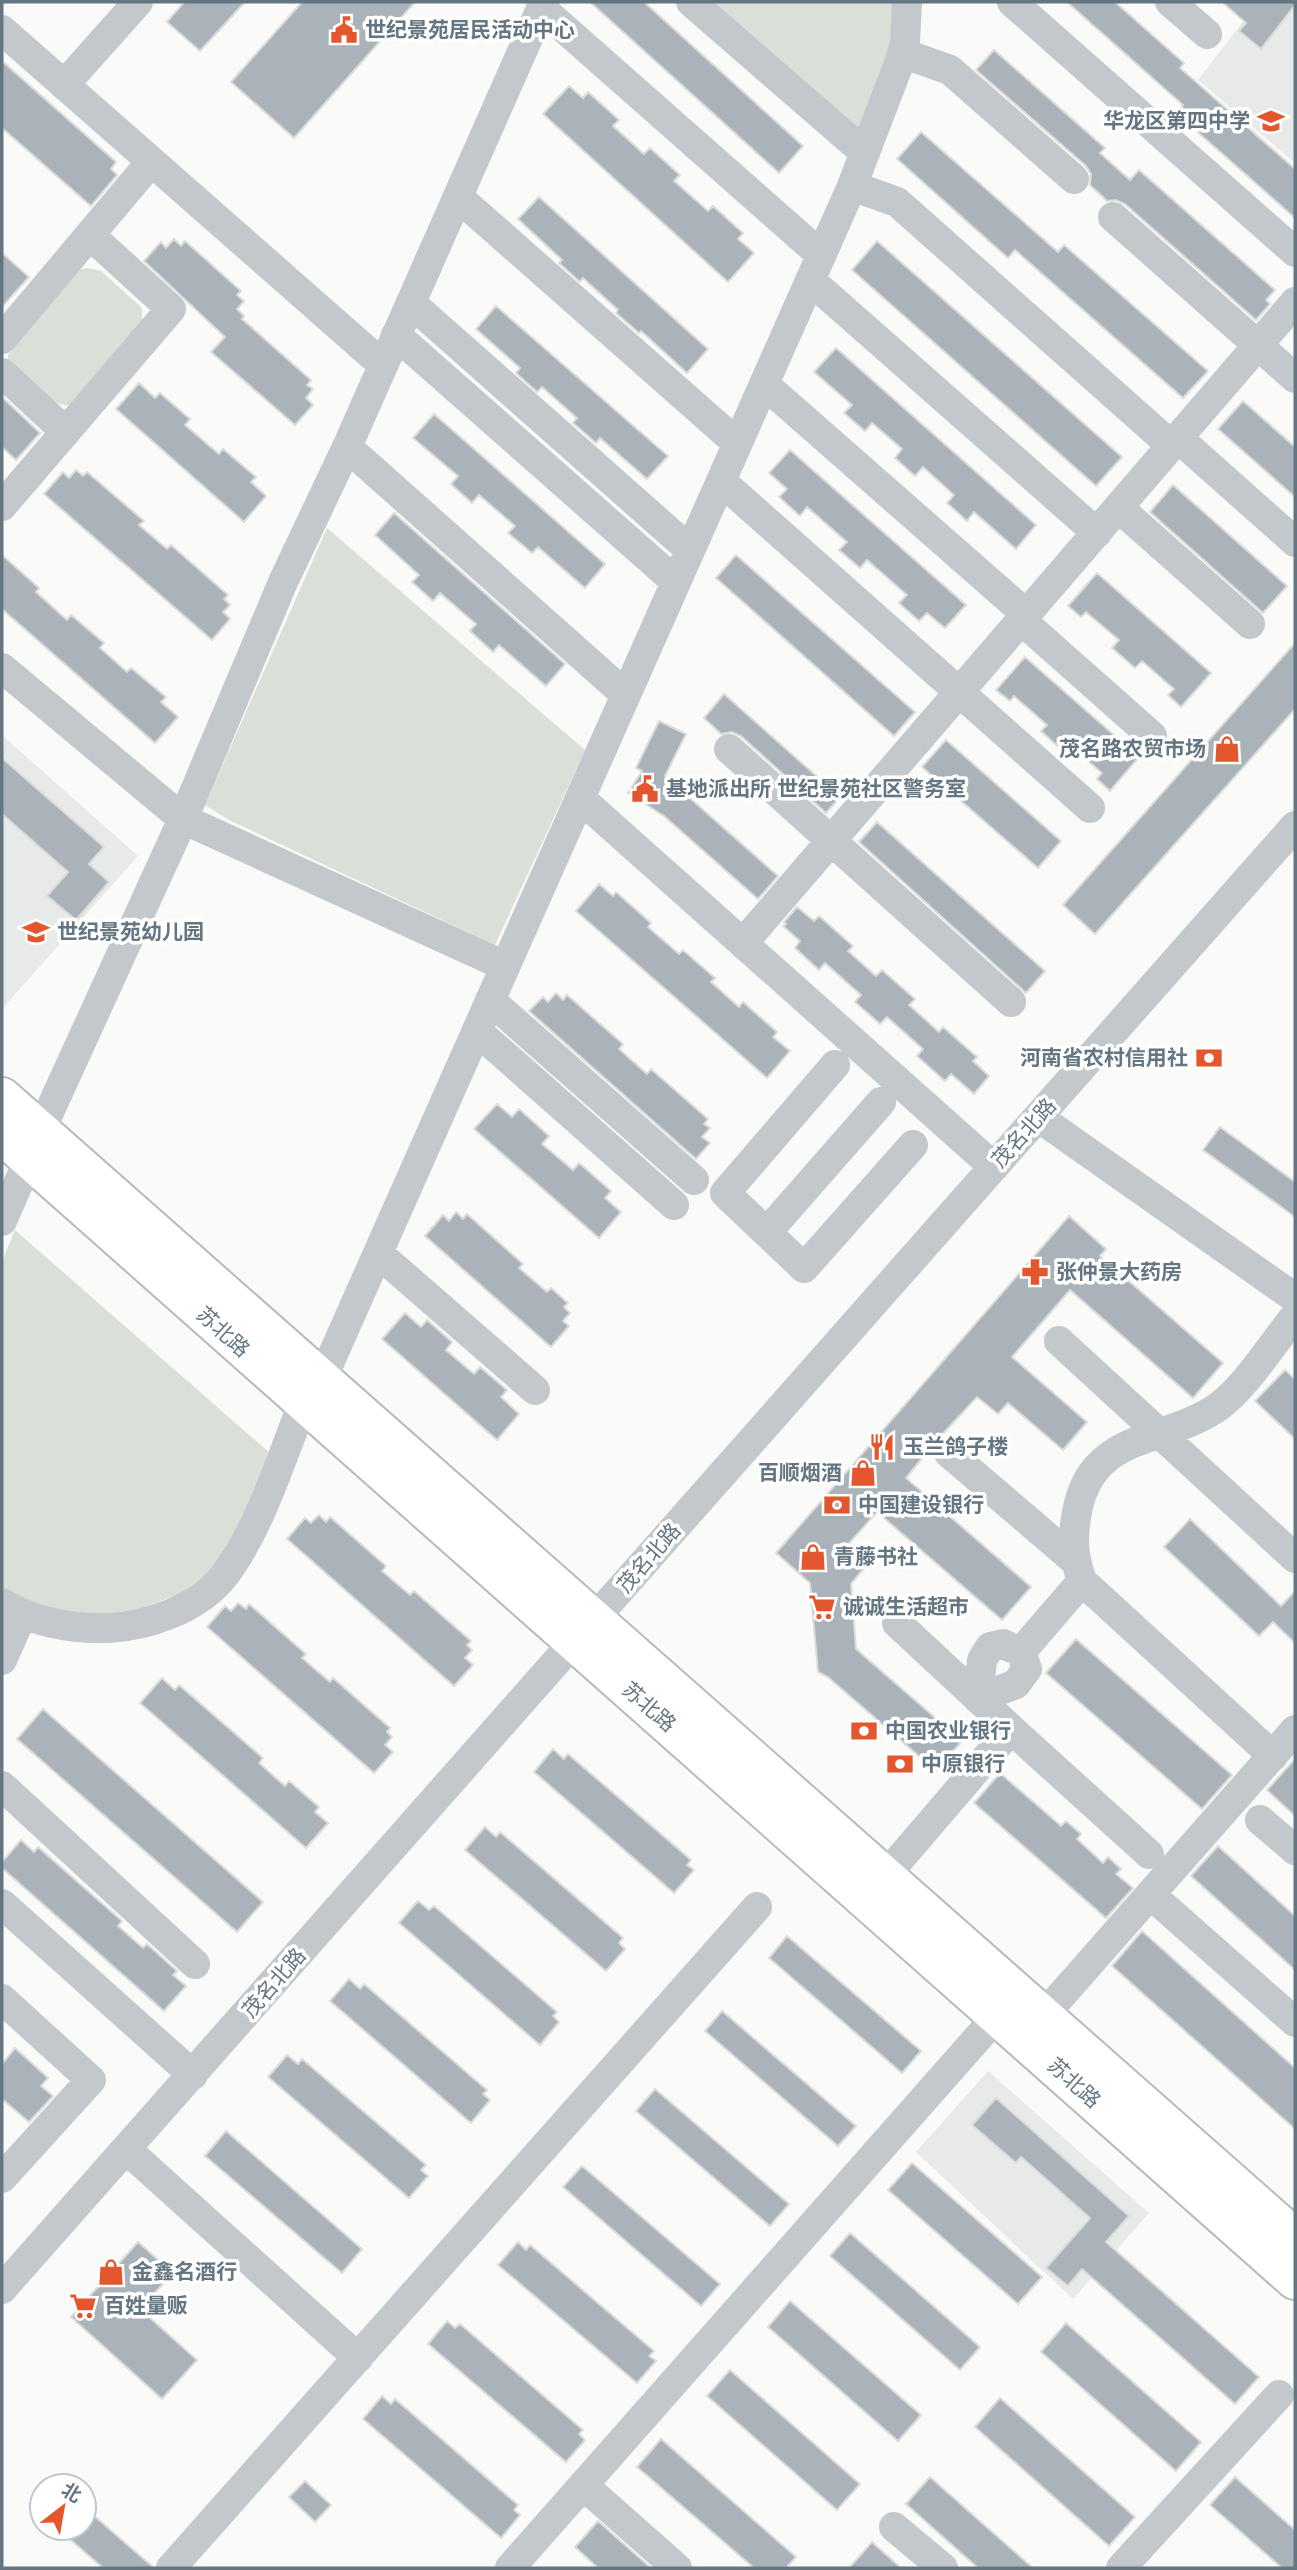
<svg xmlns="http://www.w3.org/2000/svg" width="1297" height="2570" viewBox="0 0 1297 2570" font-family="Quicksand,'Noto Sans SC',sans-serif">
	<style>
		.built { fill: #e8e9e9 }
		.green { fill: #dadfd7 }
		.building { fill: #aab3b9; stroke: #dcdcda; stroke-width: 2 }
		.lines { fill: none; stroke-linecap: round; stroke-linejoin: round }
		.major-casing { stroke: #b5babe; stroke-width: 42 }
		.minor { stroke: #c3c8cc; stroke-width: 30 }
		.major { stroke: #fff; stroke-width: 38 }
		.labels { text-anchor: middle; stroke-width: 7; stroke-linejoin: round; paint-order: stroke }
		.poi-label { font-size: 21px; font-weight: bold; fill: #657683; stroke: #fff; text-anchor: start }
		.street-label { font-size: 21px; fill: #657683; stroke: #fff }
	</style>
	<rect width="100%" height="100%" fill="#fafaf8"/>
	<!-- built -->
	<path class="built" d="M1258,2H1295V163L1198,80Z
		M2,735L138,856L2,1009Z
		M988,2071L1149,2213L1073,2299L916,2152Z"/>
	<!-- green -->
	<path class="green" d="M704,2H895L889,54L855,136Z
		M87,268L101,271L142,308V323L69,405C51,408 21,373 8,361V355L74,271Z
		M327,528L585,750L495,945L229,820L205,805Z
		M15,1230L271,1454L230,1545L209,1572L181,1593L125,1615L76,1619L2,1594V1261Z"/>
	<!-- building -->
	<path class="building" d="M184,2H245L200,51L167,22Z
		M302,2H415L294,138L231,82Z
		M590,2H644L803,146L779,173Z
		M1067,2H1115L1184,63L1180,68L1295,169V218L1176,113L1183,105Z
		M1222,2H1295V5L1261,49L1239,31L1246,23Z
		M994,50L1105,148L1100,153L1130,180L1139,170L1275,290L1266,300L1270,304L1256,320L1125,204L1116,200L1107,201L1102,196L1090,185L1091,174L1086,166L976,70Z
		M2,61L116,162L111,169L117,175L91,206L2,128Z
		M569,86L583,98L588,92L619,120L613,126L644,154L650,148L680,175L674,181L708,211L713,206L743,233L738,239L754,253L728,282L543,114Z
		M921,132L1058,252L1064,245L1208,371L1183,398L1015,250L1008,258L897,159Z
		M539,197L708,349L687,373L641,331L639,333L616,313L618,310L583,278L580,282L559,263L562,260L518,219Z
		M174,239L181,246L185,241L241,291L237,295L244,301L237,309L244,316L242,319L311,380L307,385L313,389L306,398L313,405L295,425L211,352L225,337L144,261L161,242L166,248Z
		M877,241L1122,457L1096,486L852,270Z
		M2,253L29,277L2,307Z
		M496,306L668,456L647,479L600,438L596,443L573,423L577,418L542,387L537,392L516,373L520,368L476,329Z
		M836,348L1036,525L1016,549L974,512L967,521L947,503L954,495L923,467L915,476L895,458L902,449L872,423L865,431L844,413L852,405L814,372Z
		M139,383L155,398L160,393L190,419L185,425L219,454L223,449L256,477L251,482L266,496L244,522L116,409Z
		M2,397L40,433L16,460L2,447Z
		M1243,401L1295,447V497L1218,429Z
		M434,414L605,564L585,588L538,547L532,553L508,533L515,526L479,495L472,503L451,484L458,476L413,438Z
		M790,450L966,605L945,628L927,613L919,621L899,603L907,595L867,560L860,568L839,550L847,542L807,507L800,516L779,497L787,489L769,473Z
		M76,470L83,476L87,472L144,521L139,525L167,549L171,545L228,595L224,599L230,605L223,612L230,619L212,640L44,494L63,472L69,478Z
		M1173,485L1287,586L1263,613L1150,512Z
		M394,513L565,664L546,686L499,645L493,652L470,631L476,624L440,593L433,601L412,582L419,575L375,535Z
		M2,555L39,588L36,592L67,620L71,615L104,643L100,648L127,672L131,668L166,697L161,702L178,717L155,743L2,609Z
		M736,555L915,712L894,736L716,578Z
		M1097,573L1211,673L1181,707L1168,695L1174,689L1142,661L1135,668L1112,648L1119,640L1086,612L1081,617L1068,606Z
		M1295,643V709L1095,934L1063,905Z
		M1025,657L1139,757L1110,791L1097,779L1102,773L1070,745L1064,752L1041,731L1047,725L1014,696L1010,701L996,690Z
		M724,694L840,797L826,813L741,736L732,732L721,734L704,718Z
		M659,721L686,734L665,776L778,876L758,899L664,816L628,793L642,771L636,768Z
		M946,740L1061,841L1038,868L922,767Z
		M2,758L104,847L89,864L109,882L76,920L47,896L68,872L2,814Z
		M877,822L1045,971L1026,993L859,842Z
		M599,884L613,896L616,892L651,923L648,927L679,954L683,950L715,978L711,982L739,1007L743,1002L777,1032L773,1037L790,1051L767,1078L576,911Z
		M797,907L814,921L819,916L853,946L848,951L876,976L882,970L915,999L909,1005L939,1032L943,1027L977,1057L973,1061L989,1076L974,1094L951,1074L945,1081L917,1056L923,1049L887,1017L880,1024L855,1002L861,995L825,963L819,970L795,948L800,941L783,926L786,924L784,922Z
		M556,993L563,1000L567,995L623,1044L619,1049L647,1074L651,1069L708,1119L704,1124L710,1128L702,1137L710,1143L696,1159L529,1011L543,997L548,1002Z
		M497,1104L512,1117L519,1109L549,1136L542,1144L573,1170L579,1163L611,1191L605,1198L621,1212L599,1238L474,1129Z
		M1220,1127L1295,1182V1217L1203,1150Z
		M456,1212L463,1219L467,1214L523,1264L519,1268L547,1292L551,1288L568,1303L564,1307L570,1313L563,1321L569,1326L551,1347L425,1236L443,1215L449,1221Z
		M1069,1216L1106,1249L1100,1256L1223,1363L1193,1398L1070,1290L1012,1357L1087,1422L1063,1450L1008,1403L998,1414L977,1397L936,1441L906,1478L1031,1587L1002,1620L877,1512L844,1549L865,1567L851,1584L856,1649L962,1741L936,1771L828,1677L818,1672L810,1583L776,1553Z
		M405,1313L421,1327L427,1320L452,1342L446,1350L474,1374L480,1367L507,1390L501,1397L519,1414L497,1440L382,1339Z
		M1285,1370L1295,1379V1439L1255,1401Z
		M319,1515L326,1522L330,1517L386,1566L382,1571L410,1595L414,1591L471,1641L467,1645L472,1650L465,1658L473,1665L454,1686L287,1539L305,1518L311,1523Z
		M1190,1519L1281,1606L1295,1591V1643L1273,1622L1259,1636L1164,1547Z
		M238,1603L246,1609L249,1604L306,1654L302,1658L330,1682L333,1678L390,1728L387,1732L392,1737L385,1745L393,1752L374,1773L207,1627L225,1606L231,1611Z
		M1076,1639L1232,1775L1202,1809L1046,1673Z
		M162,1678L175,1690L179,1685L263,1758L259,1763L285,1786L289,1781L319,1807L315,1812L328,1823L306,1848L140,1703Z
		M43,1709L263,1902L237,1932L17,1739Z
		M553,1749L564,1759L568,1754L691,1860L687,1865L694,1870L674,1893L534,1772Z
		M1295,1759V1816L1267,1790Z
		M1000,1773L1061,1826L1066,1821L1081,1834L1077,1839L1103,1863L1108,1857L1121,1869L1116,1874L1133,1888L1106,1918L974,1803Z
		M485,1827L496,1837L500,1832L623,1938L619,1943L625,1949L606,1971L465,1850Z
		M21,1840L34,1852L38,1847L122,1921L118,1926L143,1948L147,1944L177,1971L173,1975L186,1986L164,2011L2,1868V1862Z
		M1218,1846L1295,1916V1970L1191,1876Z
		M418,1901L429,1910L434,1906L557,2012L553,2016L559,2022L540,2045L399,1923Z
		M1142,1931L1295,2068V2129L1112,1966Z
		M787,1936L921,2051L902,2073L769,1958Z
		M349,1979L360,1989L364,1984L487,2090L483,2094L490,2100L471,2123L330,2001Z
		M722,2011L856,2126L838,2146L705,2031Z
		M15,2048L48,2078L41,2086L53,2096L29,2122L2,2099V2064Z
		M287,2055L298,2064L302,2059L426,2165L421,2170L428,2176L409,2198L268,2077Z
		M655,2089L789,2204L770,2226L636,2111Z
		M996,2098L1129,2216L1106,2242L1259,2377L1235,2404L1082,2269L1068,2286L1046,2268L1090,2218L1021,2157L1016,2163L972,2125Z
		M226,2131L362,2249L342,2273L205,2156Z
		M912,2163L1042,2277L1018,2304L888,2190Z
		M582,2166L720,2284L701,2306L563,2187Z
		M850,2233L980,2347L960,2370L830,2256Z
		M138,2242L173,2273L140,2309L197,2360L162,2399L71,2317Z
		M518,2242L526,2250L530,2245L654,2351L649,2356L656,2361L637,2383L498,2265Z
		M790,2301L921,2415L898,2441L768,2327Z
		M447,2321L455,2328L460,2324L583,2430L579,2434L585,2440L566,2462L428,2344Z
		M1066,2323L1201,2442L1176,2471L1041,2352Z
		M730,2370L860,2484L837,2510L707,2396Z
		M382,2396L391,2404L395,2399L518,2505L514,2510L520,2515L501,2538L363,2419Z
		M1000,2398L1135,2517L1109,2546L975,2427Z
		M661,2439L796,2557L786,2568H754L637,2467Z
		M930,2477L1033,2568H978L906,2504Z
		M1235,2477L1295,2530V2568H1282L1210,2505Z
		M305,2481L331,2505L315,2522L289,2497Z
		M84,2507L154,2568H103L57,2528H84Z
		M598,2521L651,2568H598L575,2547Z
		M872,2542L901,2568H849Z"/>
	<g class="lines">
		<defs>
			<path id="major" d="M2,1097L1295,2238
				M2,1135L1295,2280"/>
		</defs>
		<!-- major casing -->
		<use href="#major" class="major-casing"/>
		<!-- minor -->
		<path class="minor" d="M691,2L865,153
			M1012,2L1295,252
			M1170,2L1207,34
			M541,8L821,255
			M2,30L383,365
			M902,53L950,70L1074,179
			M64,85L138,2
			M852,186L897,202L1172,446
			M458,197L737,443
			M1113,217L1295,378
			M810,280L1097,533
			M411,303L690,550
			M396,335L676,582
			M2,339L151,162
			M2,373L66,432
			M764,384L1026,614
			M1178,438L1295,542
			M347,447L626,695
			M721,481L1090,808
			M2,506L171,309L91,236
			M1119,508L1250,624
			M1021,620L1152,736
			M2,668L183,819L505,966
			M729,749L1011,1002
			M581,799L994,1167
			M743,943L1295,302
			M490,1000L694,1180
			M477,1031L674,1205
			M835,1065L725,1193L804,1268L913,1145
			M1038,1117L1295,1298
			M40,1132L183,819L283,582L347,447L544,2
			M2,1221L29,1159
			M767,1232L881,1102
			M379,1254L535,1390
			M1059,1341L1295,1558
			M322,1379L852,186L900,61L905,42L907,2
			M949,1453L1074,1560
			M2,1603C35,1623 71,1629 109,1628C148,1626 197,1609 223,1577C259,1532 281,1458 303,1404
			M2,1660L22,1615
			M978,1699L1016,1684L1027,1669L1021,1652L1082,1581
			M978,1699L982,1660L990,1647L1003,1644L1021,1652
			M1011,1729L1149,1854
			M1273,1756L1082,1581C1073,1556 1072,1538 1077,1512C1091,1433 1161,1444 1215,1409C1243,1391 1273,1343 1295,1316
			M2,1786L195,1964
			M1260,1820L1295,1850
			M886,1875L1011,1729L897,1623
			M1151,1895L1295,2022
			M2,1904L193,2075
			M2,1999L91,2080L2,2178
			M1044,2015L1295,1730
			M126,2149L358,2358
			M2,2289L1295,826
			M583,2485L677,2568
			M894,2527L943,2568
			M171,2568L757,1907
			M510,2568L998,2015
			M1121,2568L1279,2395"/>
		<!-- major -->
		<use href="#major" class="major"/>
	</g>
	<!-- icons -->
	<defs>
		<symbol id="civic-bare" viewBox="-9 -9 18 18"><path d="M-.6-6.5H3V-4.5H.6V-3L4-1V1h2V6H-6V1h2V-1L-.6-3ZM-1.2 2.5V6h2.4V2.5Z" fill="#e4572e" stroke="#fff" stroke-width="2.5" paint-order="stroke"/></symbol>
		<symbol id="school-bare" viewBox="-9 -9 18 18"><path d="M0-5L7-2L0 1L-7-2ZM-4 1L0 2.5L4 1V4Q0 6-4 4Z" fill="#e4572e" stroke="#fff" stroke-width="2.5" paint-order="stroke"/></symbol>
		<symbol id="shop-bare" viewBox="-9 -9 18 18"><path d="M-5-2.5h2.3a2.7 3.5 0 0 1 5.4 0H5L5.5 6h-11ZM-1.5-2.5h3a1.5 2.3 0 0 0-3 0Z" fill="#e4572e" stroke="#fff" stroke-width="2.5" paint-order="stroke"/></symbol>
		<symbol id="bank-bare" viewBox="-9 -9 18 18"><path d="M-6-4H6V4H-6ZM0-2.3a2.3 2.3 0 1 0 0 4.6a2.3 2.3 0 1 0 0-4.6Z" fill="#e4572e" stroke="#fff" stroke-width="2.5" paint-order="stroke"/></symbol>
		<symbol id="pharmacy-bare" viewBox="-9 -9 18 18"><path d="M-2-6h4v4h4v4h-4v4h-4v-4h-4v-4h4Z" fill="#e4572e" stroke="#fff" stroke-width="2.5" paint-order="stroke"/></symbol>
		<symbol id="restaurant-bare" viewBox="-9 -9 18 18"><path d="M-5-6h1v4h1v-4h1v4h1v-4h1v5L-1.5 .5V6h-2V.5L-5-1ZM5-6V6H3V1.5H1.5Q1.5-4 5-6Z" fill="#e4572e" stroke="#fff" stroke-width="2.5" paint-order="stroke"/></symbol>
		<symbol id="supermarket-bare" viewBox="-9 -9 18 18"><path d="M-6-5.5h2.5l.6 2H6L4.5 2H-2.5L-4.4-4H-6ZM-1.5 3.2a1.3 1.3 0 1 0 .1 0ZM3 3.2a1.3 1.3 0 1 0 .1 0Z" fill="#e4572e" stroke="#fff" stroke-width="2.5" paint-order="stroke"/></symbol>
	</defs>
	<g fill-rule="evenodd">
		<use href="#civic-bare" x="325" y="11" width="38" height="38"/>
		<use href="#school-bare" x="1252" y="102" width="38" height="38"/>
		<use href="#shop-bare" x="1208" y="730" width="38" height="38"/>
		<use href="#civic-bare" x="626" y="770" width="38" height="38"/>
		<use href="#school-bare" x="17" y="913" width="38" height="38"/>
		<use href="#bank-bare" x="1190" y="1039" width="38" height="38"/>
		<use href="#pharmacy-bare" x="1016" y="1253" width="38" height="38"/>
		<use href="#restaurant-bare" x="863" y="1428" width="38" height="38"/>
		<use href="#shop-bare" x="844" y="1454" width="38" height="38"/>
		<use href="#bank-bare" x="818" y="1486" width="38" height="38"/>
		<use href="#shop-bare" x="794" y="1538" width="38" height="38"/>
		<use href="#supermarket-bare" x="803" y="1588" width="38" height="38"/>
		<use href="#bank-bare" x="845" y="1712" width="38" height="38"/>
		<use href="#bank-bare" x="881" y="1745" width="38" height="38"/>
		<use href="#shop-bare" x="92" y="2253" width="38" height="38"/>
		<use href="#supermarket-bare" x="64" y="2287" width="38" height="38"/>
	</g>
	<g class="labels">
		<!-- poi labels -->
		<g class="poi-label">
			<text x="365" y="37">世纪景苑居民活动中心</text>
			<text x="1250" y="128" text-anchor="end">华龙区第四中学</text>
			<text x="1206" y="756" text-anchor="end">茂名路农贸市场</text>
			<text x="666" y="796">基地派出所 世纪景苑社区警务室</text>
			<text x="57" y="939">世纪景苑幼儿园</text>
			<text x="1188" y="1065" text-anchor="end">河南省农村信用社</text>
			<text x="1056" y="1279">张仲景大药房</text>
			<text x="903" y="1454">玉兰鸽子楼</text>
			<text x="842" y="1480" text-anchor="end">百顺烟酒</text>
			<text x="858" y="1512">中国建设银行</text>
			<text x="834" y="1564">青藤书社</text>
			<text x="843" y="1614">诚诚生活超市</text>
			<text x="885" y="1738">中国农业银行</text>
			<text x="921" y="1771">中原银行</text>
			<text x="132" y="2279">金鑫名酒行</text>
			<text x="104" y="2313">百姓量贩</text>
		</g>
		<!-- street labels -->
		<g class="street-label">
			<text transform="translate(1024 1133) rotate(-48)" y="7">茂名北路</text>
			<text transform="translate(223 1332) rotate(42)" y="7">苏北路</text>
			<text transform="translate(649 1558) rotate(-49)" y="7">茂名北路</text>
			<text transform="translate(649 1707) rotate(41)" y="7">苏北路</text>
			<text transform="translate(274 1983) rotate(-49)" y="7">茂名北路</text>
			<text transform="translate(1074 2083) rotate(42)" y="7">苏北路</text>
		</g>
	</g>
	<!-- border -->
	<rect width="1297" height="2570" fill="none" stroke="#657683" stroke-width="7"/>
	<!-- north arrow -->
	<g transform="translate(63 2507) rotate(31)"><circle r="33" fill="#ffffff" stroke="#c1c8cd" stroke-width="2"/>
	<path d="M0-5L12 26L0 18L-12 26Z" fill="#e4572e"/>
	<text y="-10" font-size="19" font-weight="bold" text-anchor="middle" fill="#657683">北</text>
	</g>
</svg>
